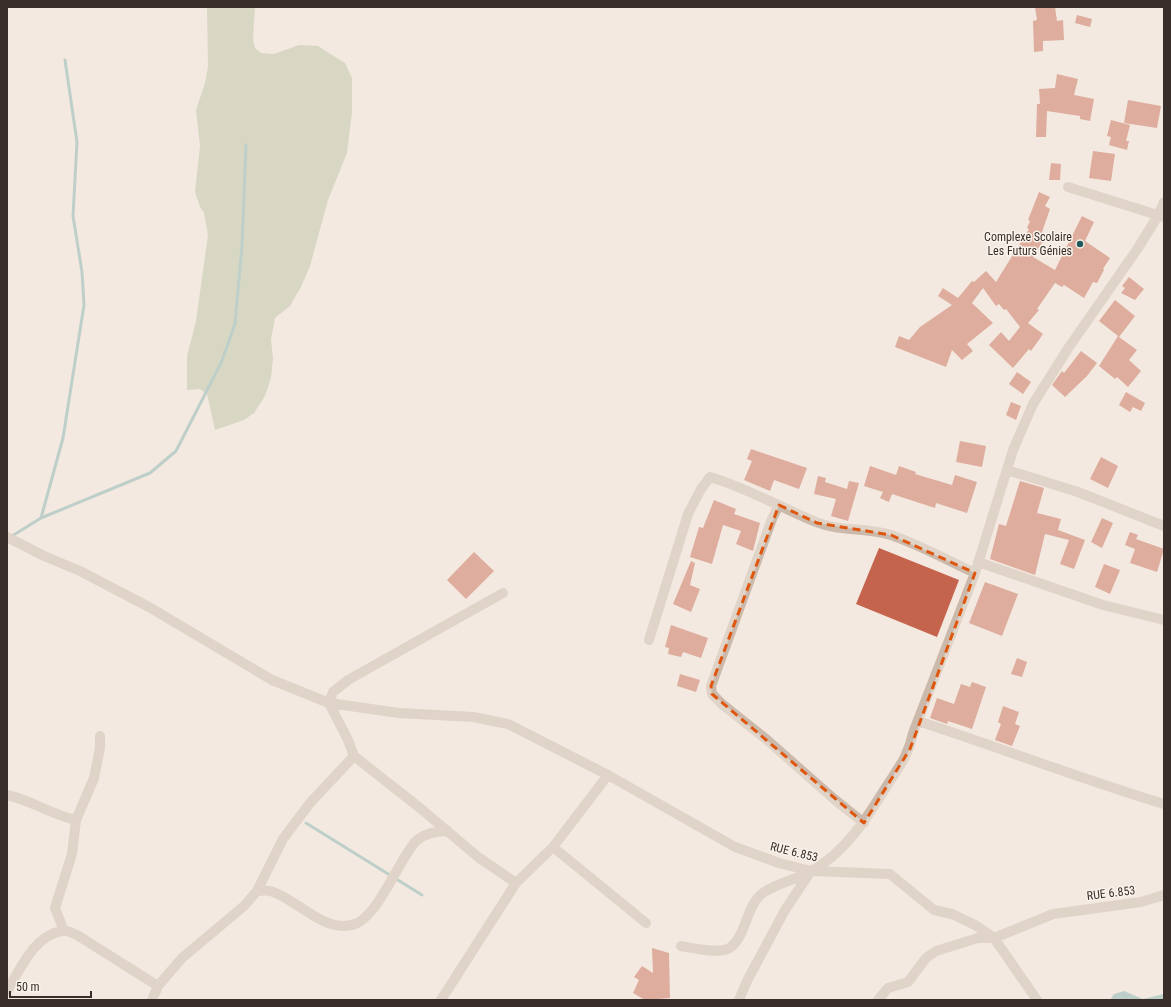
<svg xmlns="http://www.w3.org/2000/svg" width="1171" height="1007" viewBox="0 0 1171 1007" font-family="'Roboto Condensed',sans-serif">
	<style>
		.green { fill: #b8c29f }
		.water { fill: #7fb0b0 }
		.lines { fill: none; stroke-linecap: round; stroke-linejoin: round }
		.stream { stroke: #7fb0b0; stroke-width: 3 }
		.building { fill: #c5644c }
		.minor { stroke: #cbb9ab; stroke-width: 10 }
		.marked { fill: none; stroke: #df570e; stroke-width: 3; stroke-dasharray: 8 5; stroke-linejoin: round }
		.poi-dot { fill: #205a5b; stroke: #faf3ec; stroke-width: 1.5 }
		.labels { text-anchor: middle; stroke-width: 3; stroke-linejoin: round; paint-order: stroke }
		.poi-label { font-size: 12px; fill: #392e2a; stroke: #faf3ec; text-anchor: end }
		.street-label { font-size: 12px; fill: #392e2a; stroke: #faf3ec }
	</style>
	<rect width="100%" height="100%" fill="#f3e9e0"/>
	<!-- green -->
	<path class="green" d="M207,7H255L253,39L255,48L261,53L274,54L299,45L318,46L345,63L352,78V112L347,153L328,200L310,266L301,287L290,306L275,318L271,339L273,359L271,378L265,396L254,413L244,420L215,430L207,394L200,389L187,390V356L196,321L208,235L204,213L200,207L195,192L200,146L196,110L205,83L208,67Z"/>
	<!-- water -->
	<path class="water" d="M1124,991L1143,999L1164,994V1000H1110L1114,994Z"/>
	<g class="lines">
		<!-- stream -->
		<path class="stream" d="M41,518L63,438L84,305L82,272L73,216L77,142L65,60
			M12,536L41,518L150,473L176,451L221,363L235,324L242,246L246,145
			M306,823L422,895"/>
	</g>
	<!-- building -->
	<path class="building" d="M1035,7H1055L1057,21L1063,20L1064,40L1043,41V51L1034,52L1033,21L1037,20Z
		M1077,15L1092,19L1090,27L1075,23Z
		M1057,74L1078,79L1074,95L1094,99L1090,121L1080,119V116L1047,111L1046,137H1036L1037,104H1040L1039,89L1055,88Z
		M1128,100L1161,106L1157,128L1124,123Z
		M1111,120L1130,125L1126,141H1129L1127,150L1109,145L1111,137L1107,136Z
		M1093,151L1115,154L1111,181L1089,178Z
		M1051,163L1061,164L1060,180H1049Z
		M1039,192L1050,197L1045,206L1050,209L1040,238L1043,241L1033,257L1055,270L1082,216L1094,222L1085,241L1110,258L1103,269L1104,270L1097,283L1093,282L1084,298L1064,285L1062,287L1055,283L1037,309L1039,310L1028,323L1043,334L1031,351L1029,349L1013,368L989,345L1001,332L1009,341L1020,327L1006,309L1004,310L999,304L996,306L983,288L972,303L993,323L967,344L973,351L962,360L952,350L946,367L895,347L899,336L909,340L920,327L952,305L938,296L943,288L958,298L972,281L974,282L986,271L996,282L1029,229L1027,228L1030,221L1028,220Z
		M1129,277L1144,289L1135,300L1121,293L1125,288L1122,286Z
		M1115,300L1135,316L1119,337L1137,350L1129,360L1141,371L1128,387L1117,377L1115,379L1099,366L1118,336L1099,321Z
		M1081,351L1097,363L1087,376L1065,397L1052,385L1062,371L1064,373Z
		M1017,372L1031,382L1023,394L1009,384Z
		M1126,392L1145,403L1141,411L1133,407L1130,412L1119,405Z
		M1011,402L1021,406L1016,420L1006,415Z
		M960,441L986,446L982,467L956,462Z
		M751,449L807,468L799,489L774,480L770,491L744,480L752,461L747,459Z
		M1101,457L1118,466L1108,488L1090,479Z
		M870,466L896,475L899,466L916,472L915,474L952,485L955,475L977,482L967,513L936,503L935,508L892,494L889,502L880,498L883,492L864,486Z
		M818,476L826,478L825,482L847,489L849,481L859,483L848,521L831,516L836,499L814,494Z
		M1020,481L1044,488L1037,513L1061,519L1058,530L1085,540L1074,569L1060,564L1069,540L1045,534L1035,575L990,559L999,524L1006,526Z
		M714,500L736,509L734,514L760,523L753,551L736,544L741,531L723,525L712,564L690,557L699,527L703,528Z
		M1102,518L1113,523L1102,548L1091,542Z
		M1130,532L1138,535L1136,539L1164,549L1157,572L1130,563L1135,549L1125,545Z
		M879,548L959,580L937,637L856,604Z
		M474,552L494,571L466,599L447,580Z
		M691,561L695,563L690,585L700,589L691,612L673,604Z
		M1104,564L1120,570L1110,594L1095,587Z
		M985,582L1018,594L1002,636L969,623Z
		M671,625L708,638L701,658L683,652L681,657L668,654L669,648L665,647Z
		M1017,658L1027,662L1022,677L1011,674Z
		M680,674L700,680L696,692L677,686Z
		M972,682L986,687L972,729L948,721L947,724L930,718L937,698L954,704L961,684L970,687Z
		M1003,706L1019,712L1015,724L1020,726L1012,746L995,740L1001,724L998,722Z
		M652,948L669,953L670,998L645,1000L633,993L639,980L634,977L642,966L653,973Z"/>
	<g class="lines">
		<!-- minor -->
		<path class="minor" d="M1068,187L1164,217
			M1007,470L1078,492L1164,526
			M779,505L772,519L711,686L712,694L722,704L766,739L834,799L864,823
			M7,537L44,556L80,571L149,607L272,680L329,703L399,713L473,717L508,724L608,775L735,847L779,863L811,871L890,874L934,910L952,914L975,925L994,938L1053,914L1141,902L1164,895
			M978,562L1103,605L1164,620
			M503,593L348,680L333,692L329,703L348,740L354,756L420,808L478,857L516,883
			M649,640L688,514L701,489L710,477C747,488 780,507 816,522C840,532 867,527 891,535C920,545 947,560 975,573
			M918,721C1001,748 1081,779 1164,804
			M7,795C31,800 52,815 76,820
			M553,847L646,923
			M257,891C261,891 265,890 269,891C273,891 277,894 280,895C303,906 325,931 352,925C377,920 399,859 416,841C424,834 437,831 448,831
			M64,931L55,908L72,854L76,820L94,778L100,748V736
			M681,946C693,948 722,955 731,947C747,934 746,905 763,893C777,883 795,880 810,872C846,852 867,818 888,784C899,767 909,754 913,733L975,573L1013,450L1033,404L1069,347L1138,248L1159,214L1164,202
			M7,991C20,970 34,935 62,931C67,930 72,933 77,935L158,986
			M152,1000L158,986L182,958L244,906L257,891L283,839L310,803L354,756
			M441,1000L516,883L553,847L608,775
			M739,1000L747,981L785,910L811,871
			M878,1000L888,988L908,982L926,958L936,951L978,938H994L1037,1000"/>
	</g>
	<!-- marked area -->
	<path d="M0 0H1171V1007H0ZM779,505L817,523L891,535L975,573L910,749L864,823L712,694L711,686Z" fill="#f3e9e0" fill-opacity=".55" fill-rule="evenodd"/>
	<path class="marked" d="M779,505L817,523L891,535L975,573L910,749L864,823L712,694L711,686Z"/>
	<!-- markers -->
	<circle class="poi-dot" cx="1080" cy="244" r="4"/>
	<g class="labels">
		<!-- poi labels -->
		<g class="poi-label">
			<text x="1072" y="241">Complexe Scolaire<tspan x="1072" dy="14">Les Futurs Génies</tspan></text>
		</g>
		<!-- street labels -->
		<g class="street-label">
			<text transform="translate(794 852) rotate(14)" y="4">RUE 6.853</text>
			<text transform="translate(1111 893) rotate(-7)" y="4">RUE 6.853</text>
		</g>
	</g>
	<!-- border -->
	<rect width="1171" height="1007" fill="none" stroke="#392e2a" stroke-width="16"/>
	<!-- scale -->
	<path d="M10 991v6h81v-6" fill="none" stroke="#392e2a" stroke-width="2"/>
	<text x="16" y="991" font-size="12" fill="#392e2a" stroke="#faf3ec" stroke-width="3" paint-order="stroke">50 m</text>
</svg>
